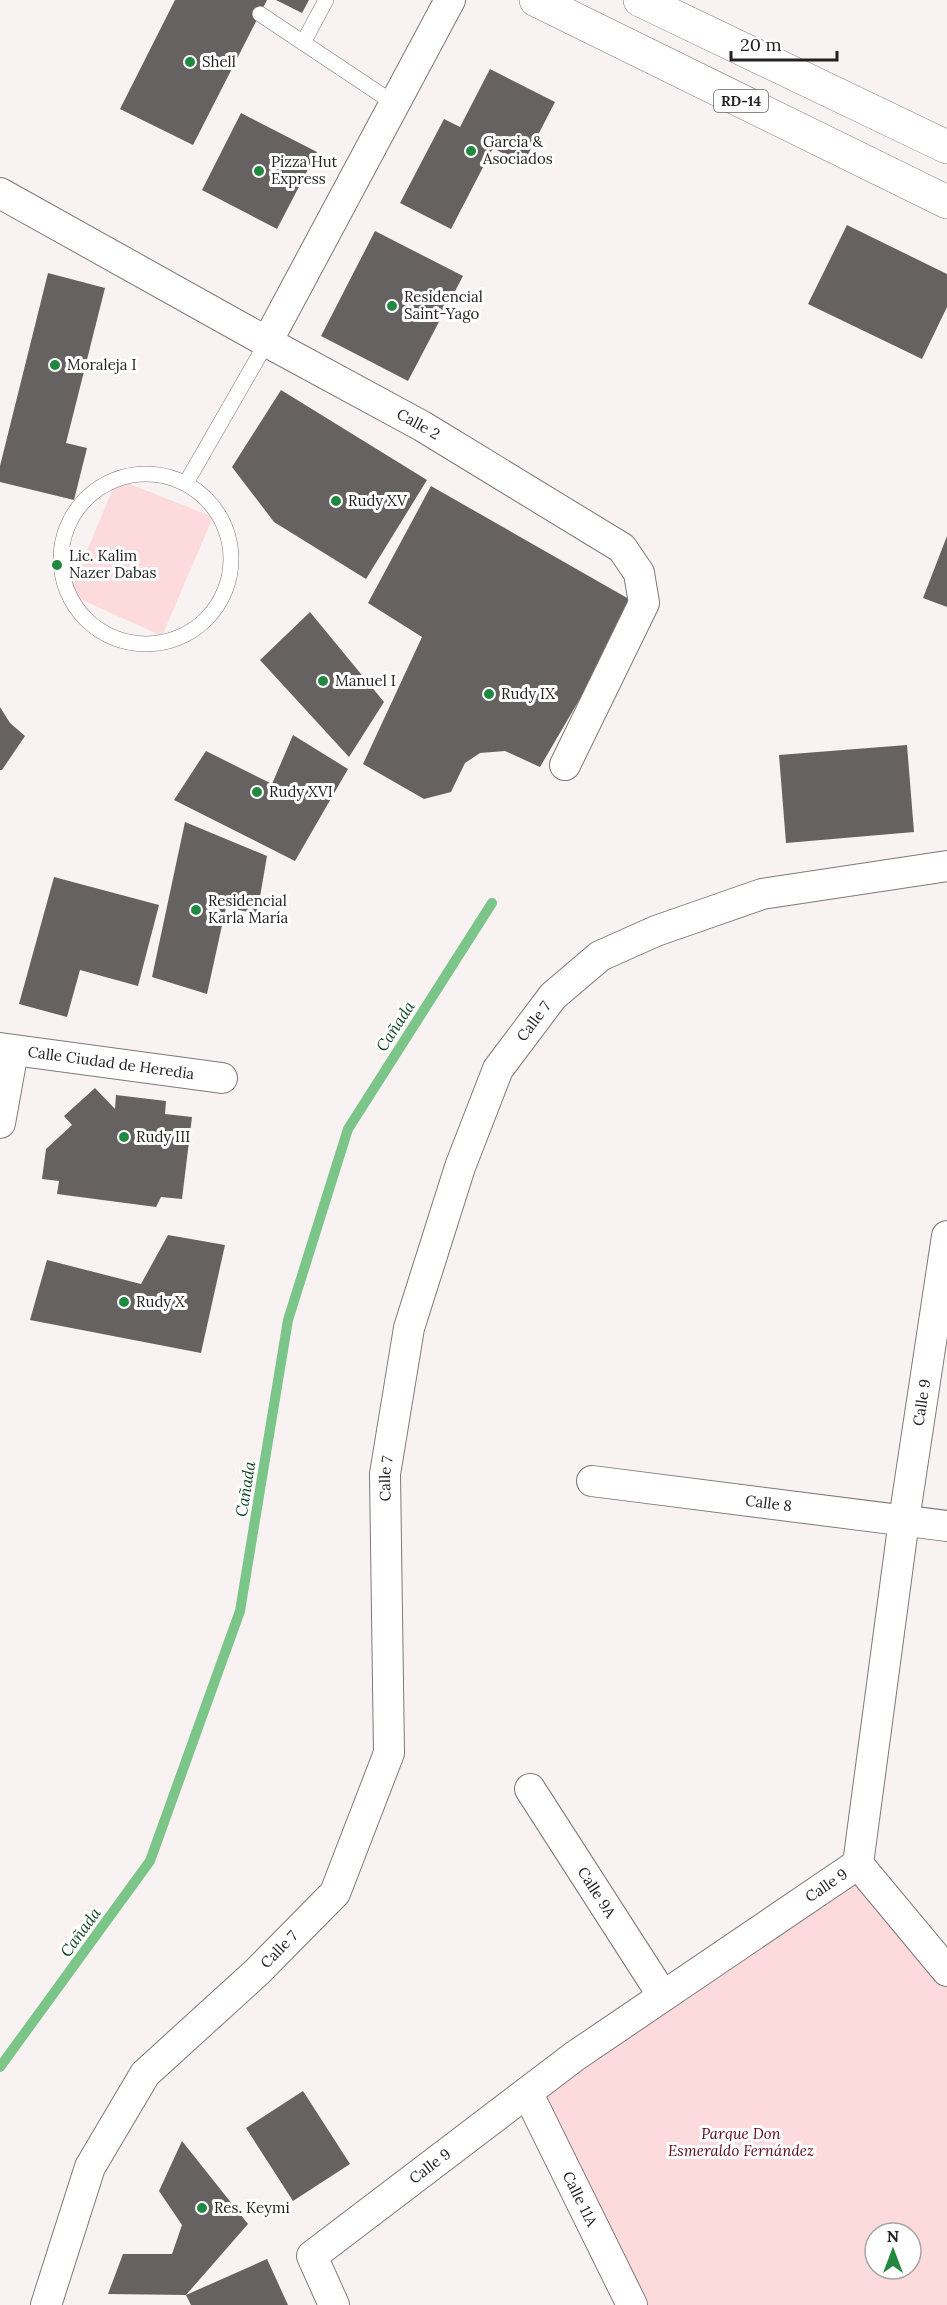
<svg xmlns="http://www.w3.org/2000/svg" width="947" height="2305" viewBox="0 0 947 2305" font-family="Lora,serif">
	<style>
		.green { fill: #fddadc; fill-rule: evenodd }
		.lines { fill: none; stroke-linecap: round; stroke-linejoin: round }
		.stream { stroke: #7cc589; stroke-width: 10 }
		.building { fill: #676262 }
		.service-casing { stroke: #7e7879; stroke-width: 16 }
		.minor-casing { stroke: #7e7879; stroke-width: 32 }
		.primary-casing { stroke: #7e7879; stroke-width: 34 }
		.service { stroke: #fff; stroke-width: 15 }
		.minor { stroke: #fff; stroke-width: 30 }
		.primary { stroke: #fff; stroke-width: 33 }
		.poi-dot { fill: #20883f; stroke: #fff; stroke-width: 2 }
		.labels { text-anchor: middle; stroke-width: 6; stroke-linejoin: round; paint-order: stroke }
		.shield { fill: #fff; stroke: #656464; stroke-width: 1.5 }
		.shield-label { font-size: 14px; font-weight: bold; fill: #232121 }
		.poi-label { font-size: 15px; fill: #232121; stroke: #fff; text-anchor: start }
		.street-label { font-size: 15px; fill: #232121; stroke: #fff }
		.park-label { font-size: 15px; font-style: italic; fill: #5a051a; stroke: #fff }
		.water-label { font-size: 16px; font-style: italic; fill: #073f19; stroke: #fff }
	</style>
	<rect width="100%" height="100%" fill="#f8f2f2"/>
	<!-- green -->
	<path class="green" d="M117,479L213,517L162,636L69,594Z
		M858,1864L947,1982V2305H632L528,2094ZM875,2233H911V2269H875Z"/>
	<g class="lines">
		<!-- stream -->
		<path class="stream" d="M0,2067L150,1861L240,1611L288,1320L348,1129L492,903"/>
	</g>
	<!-- building -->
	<path class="building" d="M175,0H267L193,145L120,109Z
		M276,0H309L302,13Z
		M490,69L555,102L523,164L493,148L451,229L400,203L444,119L460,127Z
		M241,113L317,152L277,229L202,190Z
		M847,225L947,274V307L922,359L808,304Z
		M375,231L463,276L408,381L321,336Z
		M48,273L105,288L66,443L87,448L74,500L0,482V466Z
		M281,390L427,480L366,579L274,522L232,467Z
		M431,486L636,603L540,767L505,751L480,753L465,763L451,792L424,799L363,764L422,637L368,603Z
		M947,536V607L923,598Z
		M310,612L384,702L349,757L260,660Z
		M0,707L10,723L25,736L2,770H0Z
		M293,735L348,769L295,861L174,800L206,751L272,784Z
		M907,745L914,832L786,843L779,755Z
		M185,822L267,856L257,914L226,907L207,994L152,977Z
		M54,877L159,905L138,986L80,970L67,1017L19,1004Z
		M95,1088L115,1109L116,1095L166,1101L165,1114L192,1117L182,1199L161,1197L156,1207L57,1194L59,1181L42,1179L46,1149L72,1125L64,1116Z
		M168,1235L225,1245L201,1353L30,1320L47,1260L141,1284Z
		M303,2091L350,2164L293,2201L246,2128Z
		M182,2141L248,2224L186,2295L267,2259L288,2305H191L186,2295L108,2294L123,2254H172L182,2225L159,2191Z"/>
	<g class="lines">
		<defs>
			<path id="service" d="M260,14L395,104
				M303,43L326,0
				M61 559a85 85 0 1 1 170 0a85 85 0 1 1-170 0Z
				M186,483L267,342"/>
			<g id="minor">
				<path id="s1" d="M0,193L267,342L422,426L622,548L639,573L644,603L565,765"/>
				<path d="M267,342L450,0"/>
				<path id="s2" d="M0,1048L222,1078"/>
				<path d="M0,1123L13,1051"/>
				<path id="s3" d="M592,1481L947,1526"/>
				<path id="s4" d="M530,1789L663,1996"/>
				<path d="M858,1864L947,1971"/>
				<path id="s5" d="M528,2094L632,2305"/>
				<path id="s6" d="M46,2305L90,2167L145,2074L257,1972L335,1893L389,1753L385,1474L409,1328L460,1167L498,1069L553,996L600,956L656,931L762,894L947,866"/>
				<path id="s7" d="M334,2305L312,2256L575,2056L858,1864L904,1520L947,1236"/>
			</g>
			<path id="primary" d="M536,0L947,202
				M640,0L947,147"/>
		</defs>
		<!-- service casing -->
		<use href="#service" class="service-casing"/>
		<!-- minor casing -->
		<use href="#minor" class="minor-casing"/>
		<!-- primary casing -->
		<use href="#primary" class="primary-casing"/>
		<!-- service -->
		<use href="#service" class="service"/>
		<!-- minor -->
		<use href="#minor" class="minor"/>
		<!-- primary -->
		<use href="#primary" class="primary"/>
	</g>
	<!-- markers -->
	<g class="poi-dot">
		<circle cx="190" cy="62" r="6"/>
		<circle cx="471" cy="151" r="6"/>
		<circle cx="259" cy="171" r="6"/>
		<circle cx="392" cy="306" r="6"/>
		<circle cx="55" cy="365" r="6"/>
		<circle cx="336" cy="501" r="6"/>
		<circle cx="57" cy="565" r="6"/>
		<circle cx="323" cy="681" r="6"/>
		<circle cx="489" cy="694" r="6"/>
		<circle cx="257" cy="792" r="6"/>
		<circle cx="196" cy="910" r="6"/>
		<circle cx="124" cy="1137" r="6"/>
		<circle cx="124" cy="1302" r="6"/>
		<circle cx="202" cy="2208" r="6"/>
	</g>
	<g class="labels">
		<!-- shield labels -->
		<rect class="shield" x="714" y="90" width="54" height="22" rx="4.5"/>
		<g class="shield-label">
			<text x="741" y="106">RD-14</text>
		</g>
		<!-- poi labels -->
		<g class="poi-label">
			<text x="202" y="67">Shell</text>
			<text x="483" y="147">Garcia &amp;<tspan x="483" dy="17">Asociados</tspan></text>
			<text x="271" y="167">Pizza Hut<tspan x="271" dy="17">Express</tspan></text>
			<text x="404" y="302">Residencial<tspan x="404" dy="17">Saint-Yago</tspan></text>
			<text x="67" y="370">Moraleja I</text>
			<text x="348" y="506">Rudy XV</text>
			<text x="69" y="561">Lic. Kalim<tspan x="69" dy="17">Nazer Dabas</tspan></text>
			<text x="335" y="686">Manuel I</text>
			<text x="501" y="699">Rudy IX</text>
			<text x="269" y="797">Rudy XVI</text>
			<text x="208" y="906">Residencial<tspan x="208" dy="17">Karla María</tspan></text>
			<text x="136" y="1142">Rudy III</text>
			<text x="136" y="1307">Rudy X</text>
			<text x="214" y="2213">Res. Keymi</text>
		</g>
		<!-- street labels -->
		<g class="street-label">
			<text dy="5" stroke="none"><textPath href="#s1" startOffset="478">Calle 2</textPath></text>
			<text dy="5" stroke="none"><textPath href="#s6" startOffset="1426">Calle 7</textPath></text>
			<text dy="5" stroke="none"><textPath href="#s2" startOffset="112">Calle Ciudad de Heredia</textPath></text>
			<text dy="5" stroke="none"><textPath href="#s7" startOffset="1192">Calle 9</textPath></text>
			<text dy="5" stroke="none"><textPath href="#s6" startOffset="940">Calle 7</textPath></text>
			<text dy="5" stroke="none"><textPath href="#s3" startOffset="178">Calle 8</textPath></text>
			<text dy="5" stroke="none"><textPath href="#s7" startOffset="688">Calle 9</textPath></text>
			<text dy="5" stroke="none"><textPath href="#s4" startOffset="123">Calle 9A</textPath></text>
			<text dy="5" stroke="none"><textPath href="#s6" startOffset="436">Calle 7</textPath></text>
			<text dy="5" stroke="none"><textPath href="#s7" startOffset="202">Calle 9</textPath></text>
			<text dy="5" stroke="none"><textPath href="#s5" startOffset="117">Calle 11A</textPath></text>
		</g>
		<!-- park labels -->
		<g class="park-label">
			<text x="741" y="2139">Parque Don<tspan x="741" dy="17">Esmeraldo Fernández</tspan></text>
		</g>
		<!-- water labels -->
		<g class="water-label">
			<text transform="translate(395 1026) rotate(-57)" y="6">Cañada</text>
			<text transform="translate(245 1489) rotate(-81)" y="6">Cañada</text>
			<text transform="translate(80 1932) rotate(-54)" y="6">Cañada</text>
		</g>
	</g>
	<!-- north arrow -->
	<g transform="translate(893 2251)"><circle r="28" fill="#ffffff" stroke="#a7a6a6" stroke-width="1.5"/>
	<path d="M0-4.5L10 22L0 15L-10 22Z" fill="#20883f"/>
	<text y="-9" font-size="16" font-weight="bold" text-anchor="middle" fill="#232121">N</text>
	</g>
	<!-- scale -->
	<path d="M731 51v9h106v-9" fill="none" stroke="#232121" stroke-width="3"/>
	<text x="740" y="51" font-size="18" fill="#232121" stroke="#ffffff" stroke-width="4.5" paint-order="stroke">20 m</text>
</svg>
